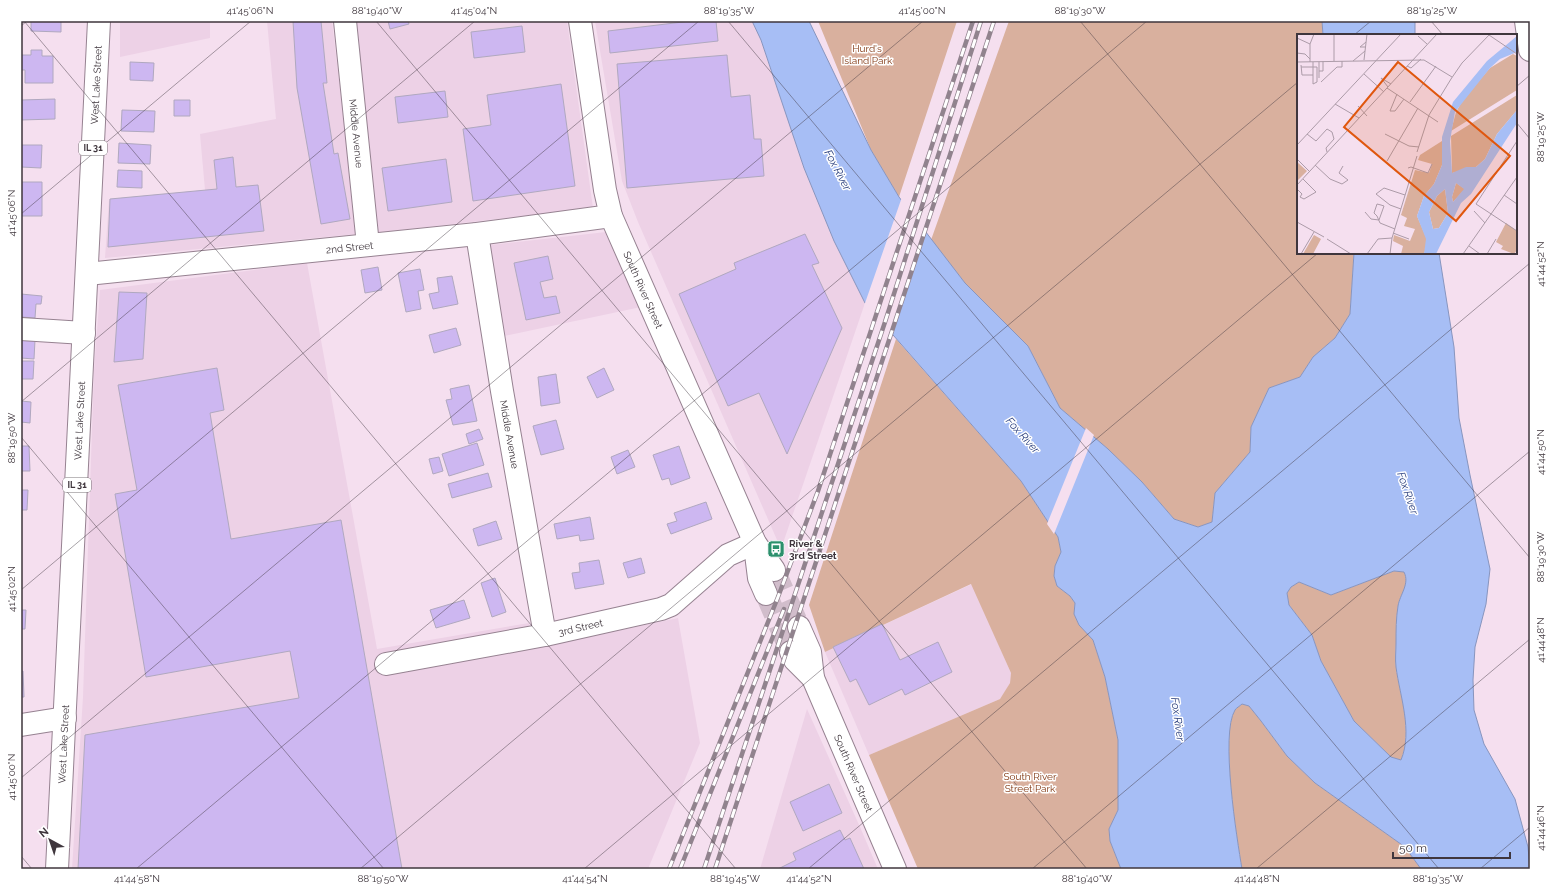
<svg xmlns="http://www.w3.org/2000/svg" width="1551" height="890" viewBox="0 0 1551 890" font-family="Raleway,sans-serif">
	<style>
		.built { fill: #edd1e6 }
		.green { fill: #d9b09e }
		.water { fill: #a7bef5; stroke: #8895be; fill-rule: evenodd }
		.pier { fill: #f5dfef }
		.building { fill: #cdb7f1; stroke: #b0a8bf }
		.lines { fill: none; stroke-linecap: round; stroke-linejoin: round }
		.minor-tunnel { stroke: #d1bdcb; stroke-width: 22; stroke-dasharray: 22 11; stroke-linecap: butt }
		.minor-casing { stroke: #968291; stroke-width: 24 }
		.major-casing { stroke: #968291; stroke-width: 24 }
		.minor { stroke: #fff; stroke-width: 22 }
		.major { stroke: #fff; stroke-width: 22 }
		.rail-casing { stroke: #91838e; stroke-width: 4.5 }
		.rail { stroke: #fff; stroke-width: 3; stroke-dasharray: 9; stroke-linecap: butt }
		.ticks { fill: none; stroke: #3f363d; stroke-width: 1; stroke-opacity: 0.45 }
		.labels { text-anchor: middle; stroke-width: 3; stroke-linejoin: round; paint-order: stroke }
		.shield { fill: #fff; stroke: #797277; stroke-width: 1 }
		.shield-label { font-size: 9px; font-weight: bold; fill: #3f363d }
		.park-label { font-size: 10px; fill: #813711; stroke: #fff }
		.street-label { font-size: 10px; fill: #3f363d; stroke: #fff }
		.poi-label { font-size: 10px; font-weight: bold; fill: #3f363d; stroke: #fff; text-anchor: start }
		.water-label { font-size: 11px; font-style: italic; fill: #263b7b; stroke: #fff }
		.inset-road { fill: none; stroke: #ac9ba8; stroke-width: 1 }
		.view { fill: #e0570e; fill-opacity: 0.15; stroke: #e0570e; stroke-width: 2 }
		.inset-edge { fill: none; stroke: #3f363d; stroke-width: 2 }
		.neatline { fill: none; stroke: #3f363d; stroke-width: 1.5 }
		.ticks-label { font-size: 10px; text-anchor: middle; fill: #3f363d }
	</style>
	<rect width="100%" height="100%" fill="#f5dfef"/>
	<!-- built -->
	<path class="built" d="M120,21H210V38L120,57Z
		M267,21H332L357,234L105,258L109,199L205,190L200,134L276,119Z
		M355,21H567L593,208L374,233Z
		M595,21H752L761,40L804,168L834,241L865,303L781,549L638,222L622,181Z
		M606,232L641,307L504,336L490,245Z
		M307,263L377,649L529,623L533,649L678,618L700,743L648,869H72L83,697L94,370L100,290Z
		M972,584L1011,673L1010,683L1005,692L1000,699L869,755L825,652Z
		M807,709L860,827L878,869H760Z"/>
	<!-- green -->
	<path class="green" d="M818,21H957L899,197L871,150Z
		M1009,21H1322L1323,35H1298V253H1354L1350,314L1335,338L1313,357L1300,377L1269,388L1251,427L1250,452L1215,493L1212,522L1198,527L1174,519L1142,482L1108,449L1060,408L1028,346L965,283L931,240Z
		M896,339L1021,481L1058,537L1061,552L1055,566L1054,576L1057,586L1070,596L1075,603L1074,614L1079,625L1093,640L1105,677L1118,740V810L1109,829L1110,841L1121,869H918L869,755L1000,699L1010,683L1011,673L971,584L825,652L809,605Z
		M1394,571L1404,572C1410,584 1401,594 1398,606C1396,618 1396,631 1396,643C1396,651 1395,659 1396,667C1400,697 1413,731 1401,760L1391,757L1354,721L1321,661L1312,635L1289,605L1287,593L1291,587L1299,582L1331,595Z
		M1242,704L1249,706L1261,721L1287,756L1315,783L1405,847L1421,869H1242C1237,839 1220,735 1235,710C1236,708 1240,706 1242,704Z"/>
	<!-- water -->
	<path class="water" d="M752,21H809L871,150L899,197L965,283L1028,346L1060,408L1108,449L1142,482L1174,519L1198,527L1212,522L1215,493L1250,452L1251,427L1269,388L1300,377L1313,357L1335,338L1350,314L1354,253H1439L1454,347L1459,418L1470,475L1490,569L1486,604L1475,647L1473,680L1474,710L1484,744L1515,799L1528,847L1530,869H1421L1405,847L1315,783L1287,756L1261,721L1249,706L1242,704C1240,706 1236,708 1235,710C1220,734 1237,839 1242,869H1121L1110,841L1109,829L1118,810V740L1105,677L1093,640L1079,625L1074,614L1075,603L1070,596L1057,586L1054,576L1055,566L1061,552L1058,537L1021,481L865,303L834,241L804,168L761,40ZM1394,571L1404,572C1410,584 1400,594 1398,606C1396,618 1396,631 1396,643C1396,651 1395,659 1396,667C1400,697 1413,731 1401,760L1391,757L1354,721L1321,661L1312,635L1289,605L1287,593L1291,587L1299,582L1331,595Z
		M1322,21H1415V35H1323Z"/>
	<!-- pier -->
	<path class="pier" d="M902,197L926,229L891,336L864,306Z
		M1086,428L1094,435L1054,534L1047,524Z"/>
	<!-- building -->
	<path class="building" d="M31,21H61V32L31,31Z
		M293,21H321L327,83H323L334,154L338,153L350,219L321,224L297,88Z
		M388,21H408L409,24L390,29Z
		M691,21H716L718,41L610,53L608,31Z
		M522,26L525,52L474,58L471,32Z
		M31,50H42V56H53V83H25V70H21V55H31Z
		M727,55L731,97L750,95L754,139H761L764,176L627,188L617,64Z
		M130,62L154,63L153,81L130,80Z
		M561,84L575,186L473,201L463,129L491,125L487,95Z
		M445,91L448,117L398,123L395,97Z
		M55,99V119L21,120V100Z
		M174,100H190V116H174Z
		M122,110L155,111L154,132L121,131Z
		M119,143L151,145L150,164L118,163Z
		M21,145H42L41,168L21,167Z
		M233,157L236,187L258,185L264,231L108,247L110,199L217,189L214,160Z
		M446,159L452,202L388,211L382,168Z
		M118,170L142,171V188L117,187Z
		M21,182H42V216H21Z
		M805,234L819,263L812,265L842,328L787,454L759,393L728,406L679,294L736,269L734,263Z
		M548,256L553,279L540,282L544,298L556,296L560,313L526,320L514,263Z
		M378,267L382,290L365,293L361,270Z
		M420,269L424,290L418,291L421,309L406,312L398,273Z
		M452,276L458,304L433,309L429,294L439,292L437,278Z
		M119,292L147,293L143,359L114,362Z
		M21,294L42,296L41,304H36L35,318L21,317Z
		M456,328L461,345L434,353L429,335Z
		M21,339L35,340L34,359L21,358Z
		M21,361H34L33,379H21Z
		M217,368L224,410L210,413L231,539L341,520L402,869H78L85,735L299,698L290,651L146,677L115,494L137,490L118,385Z
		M604,368L614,390L597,398L587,377Z
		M556,374L560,403L541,406L538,377Z
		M469,385L477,421L453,425L446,400L452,399L450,389Z
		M21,401L31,402L30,423L21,422Z
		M556,420L564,449L541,455L533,426Z
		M479,429L483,439L469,444L466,434Z
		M477,443L484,465L449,476L442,454Z
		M21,446H29L30,471H21Z
		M679,446L690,478L671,485L669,478L662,480L653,455Z
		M628,450L635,467L617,474L611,457Z
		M439,457L443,471L433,474L429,459Z
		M488,473L492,487L452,498L448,484Z
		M21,490H28L27,510H21Z
		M706,502L712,519L671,534L667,524L677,521L674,513Z
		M590,517L594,539L580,541L579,535L557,539L554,524Z
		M496,521L502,539L478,546L473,529Z
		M641,558L645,573L628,578L623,563Z
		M599,560L604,584L575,589L572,573L580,572L579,563Z
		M495,578L506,612L492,617L481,583Z
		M464,600L470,618L436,628L430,610Z
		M21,610H26L25,629H21Z
		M882,624L900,660L938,642L952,672L905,695L902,689L869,705L856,679L850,682L833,647Z
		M21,671H23L24,697H21Z
		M829,784L842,813L803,831L790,802Z
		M840,830L845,840L850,838L864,869H778L796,860L793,853Z"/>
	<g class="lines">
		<!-- minor-tunnel -->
		<path class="minor-tunnel" d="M774,570L799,627
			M766,594L791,652"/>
		<defs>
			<g id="minor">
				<path id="s1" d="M345,21L368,245"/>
				<path id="s2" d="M580,21L605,190L611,216L755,543L774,570"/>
				<path d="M1526,21L1530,50"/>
				<path id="s3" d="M477,234L502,391L545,635"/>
				<path id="s4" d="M87,274L477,234L611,216"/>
				<path d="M21,329L84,333"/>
				<path d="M755,546L759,578L766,594"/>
				<path id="s5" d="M799,627L810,652L813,678L895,869"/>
				<path d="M791,652L795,660L813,678"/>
				<path id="s6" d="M386,664L545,635L661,609L671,605L728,555L755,543"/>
				<path d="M21,725L65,718"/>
			</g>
			<g id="major">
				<path id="s7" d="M57,869L99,21"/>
			</g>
		</defs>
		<!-- minor casing -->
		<use href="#minor" class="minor-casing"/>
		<!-- major casing -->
		<use href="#major" class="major-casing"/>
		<!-- minor -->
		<use href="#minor" class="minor"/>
		<!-- major -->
		<use href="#major" class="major"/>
		<defs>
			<path id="rail" d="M669,869L778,597L818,491L973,21
				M680,869L784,609
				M704,869L885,322L981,21
				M715,869L994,21"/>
		</defs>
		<!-- rail casing -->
		<use href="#rail" class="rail-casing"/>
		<!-- rail -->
		<use href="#rail" class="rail"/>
	</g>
	<!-- ticks -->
	<path class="ticks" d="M24,21L736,869M376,21L1087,869M728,21L1439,869M1080,21L1530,558M1431,21L1443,35M21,26L27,21M1354,35L1371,21M1516,87L1530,75M1516,122L1530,139M21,214L251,21M21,402L475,21M21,437L384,869M21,590L699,21M21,778L923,21M21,856L32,869M136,869L1147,21M360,869L1298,82M584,869L1318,253M808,869L1530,263M1032,869L1530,451M1256,869L1530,639M1480,869L1530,827"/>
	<!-- icons -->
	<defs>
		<symbol id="bus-square" viewBox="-11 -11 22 22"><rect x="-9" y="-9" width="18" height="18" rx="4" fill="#2b906c" stroke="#fff"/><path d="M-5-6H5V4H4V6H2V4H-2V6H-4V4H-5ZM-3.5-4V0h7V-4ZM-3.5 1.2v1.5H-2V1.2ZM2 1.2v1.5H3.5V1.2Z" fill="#fff"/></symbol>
	</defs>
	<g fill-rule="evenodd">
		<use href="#bus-square" x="766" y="539" width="20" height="20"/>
	</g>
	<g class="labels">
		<!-- shield labels -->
		<g class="shield">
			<rect x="79" y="141" width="28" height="14" rx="3"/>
			<rect x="63" y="478" width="28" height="14" rx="3"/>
		</g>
		<g class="shield-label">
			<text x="93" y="151">IL 31</text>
			<text x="77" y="488">IL 31</text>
		</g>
		<!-- park labels -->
		<g class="park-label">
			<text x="867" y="52">Hurd's<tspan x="867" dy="12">Island Park</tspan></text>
			<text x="1030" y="780">South River<tspan x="1030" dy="12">Street Park</tspan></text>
		</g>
		<!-- street labels -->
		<g class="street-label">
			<text dy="4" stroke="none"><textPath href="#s7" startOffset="785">West Lake Street</textPath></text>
			<text dy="4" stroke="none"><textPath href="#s1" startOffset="113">Middle Avenue</textPath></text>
			<text dy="4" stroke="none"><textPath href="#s4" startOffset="264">2nd Street</textPath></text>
			<text dy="4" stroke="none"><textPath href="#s2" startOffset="278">South River Street</textPath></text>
			<text dy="4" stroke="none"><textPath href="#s7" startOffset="449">West Lake Street</textPath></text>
			<text dy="4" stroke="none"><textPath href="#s3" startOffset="203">Middle Avenue</textPath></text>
			<text dy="4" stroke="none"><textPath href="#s6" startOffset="198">3rd Street</textPath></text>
			<text dy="4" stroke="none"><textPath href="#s7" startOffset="125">West Lake Street</textPath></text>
			<text dy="4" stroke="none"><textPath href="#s5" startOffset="157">South River Street</textPath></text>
		</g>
		<!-- poi labels -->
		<g class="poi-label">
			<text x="789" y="547">River &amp;<tspan x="789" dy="12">3rd Street</tspan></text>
		</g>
		<!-- water labels -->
		<g class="water-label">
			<text transform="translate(838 170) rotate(62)" y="4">Fox River</text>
			<text transform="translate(1023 435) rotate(48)" y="4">Fox River</text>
			<text transform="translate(1408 493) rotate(71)" y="4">Fox River</text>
			<text transform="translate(1178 719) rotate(82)" y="4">Fox River</text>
		</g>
	</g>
	<!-- overview -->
	<g transform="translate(1297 34)">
		<rect width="220" height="220" fill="#f5dfef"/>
		<path d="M216,20L220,22V56L154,97L159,78L167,64L193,34ZM220,61V76L200,100L188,125L179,133L155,139L154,102ZM145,107V131L137,150L127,162L120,182L129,203V214L127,220H104L106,212L96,207L97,201L113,207L118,195L107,192L110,184L104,181L118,136L132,139L135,130L121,126L123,121ZM0,128L10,137L0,147ZM159,149L168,155L156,168L155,163ZM148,155L151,179L142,194L136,195L132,178L140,162ZM209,189L220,197V216L217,220L204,215L206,212L199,208ZM17,201L24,205L16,220H6Z" fill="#d9b09e"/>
		<path d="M220,2V18L203,25L193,34L158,78L153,107L155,139L169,133H179L188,125L200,100L220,76V89L174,160L164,169L139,220H127L129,205L120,182L127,162L137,150L145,131V103L156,68L190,27ZM159,149L167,155L156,168L155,163ZM148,155L151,179L142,194L136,195L132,178L140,162Z" fill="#a7bef5" fill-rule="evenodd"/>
		<path class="inset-road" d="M192,1L220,20M121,2L130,10M0,4L13,10M68,13H63L69,8M0,19L8,20L13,25M67,26L70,0M37,27V0M56,27L68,17M0,28L127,26L155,43M13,28V10L17,0M4,31L5,41H16M110,32L114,34L124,25M4,33H20V48L16,50V28M22,37H26V27M67,40L87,58M22,44V28M24,48L40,33H45V27M91,53L84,44L94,50M90,54L141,88M100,60L93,77H98L107,65M113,68L139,32M38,70L62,84M61,72L70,82M10,100L19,107L30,95L35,98L37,105L29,114L30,118M88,100L112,112L122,113M220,107L179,170L220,197M0,111L104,0M120,118L132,81L154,45L165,29L193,0M0,125L12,137M90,127L121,74M18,131L33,145L45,150L51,146L42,139L46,132M111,134L114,133L131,139L135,130M0,151L140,0M0,155L5,160L3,163L7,165L19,158L6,145M207,161L220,170M84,171L80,170L77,179L80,182L83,189L98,195M104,175L93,171L79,160L87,154L108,161M177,177L188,189M68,178L74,185L82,186L87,172L84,171M0,188L27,203M96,199L112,205M30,205L54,220M172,212L183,220M4,220L17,198M70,220L81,205L95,204M93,220L95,204L120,122M166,220L220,143M190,220L199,205"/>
		<path class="view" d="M101,28L213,122L159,187L47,93Z"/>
		<rect width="220" height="220" class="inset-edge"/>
	</g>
	<!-- border -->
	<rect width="1551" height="890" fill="none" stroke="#ffffff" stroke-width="44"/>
	<!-- north arrow -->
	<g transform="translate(50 840) rotate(320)" stroke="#ffffff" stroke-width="3" paint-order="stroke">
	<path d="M0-3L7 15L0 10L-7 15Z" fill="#3f363d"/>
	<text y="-6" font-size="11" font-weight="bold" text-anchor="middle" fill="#3f363d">N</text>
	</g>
	<!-- scale -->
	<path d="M1393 852v6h117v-6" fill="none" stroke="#3f363d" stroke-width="2"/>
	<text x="1399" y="852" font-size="12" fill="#3f363d" stroke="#ffffff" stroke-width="3" paint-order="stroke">50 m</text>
	<rect x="22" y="22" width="1507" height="846" class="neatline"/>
	<g class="ticks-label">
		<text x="250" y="14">41°45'06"N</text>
		<text x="377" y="14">88°19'40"W</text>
		<text x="474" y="14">41°45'04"N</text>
		<text x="729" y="14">88°19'35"W</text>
		<text x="922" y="14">41°45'00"N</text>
		<text x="1080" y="14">88°19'30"W</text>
		<text x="1432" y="14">88°19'25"W</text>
		<text transform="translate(1540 137) rotate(-90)" y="4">88°19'25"W</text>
		<text transform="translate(11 213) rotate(-90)" y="4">41°45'06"N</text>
		<text transform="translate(1540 264) rotate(-90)" y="4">41°44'52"N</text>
		<text transform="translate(11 438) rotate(-90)" y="4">88°19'50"W</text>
		<text transform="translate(1540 452) rotate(-90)" y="4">41°44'50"N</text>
		<text transform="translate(1540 557) rotate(-90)" y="4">88°19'30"W</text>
		<text transform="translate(11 589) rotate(-90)" y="4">41°45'02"N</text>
		<text transform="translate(1540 640) rotate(-90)" y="4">41°44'48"N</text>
		<text transform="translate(11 777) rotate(-90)" y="4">41°45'00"N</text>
		<text transform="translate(1540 828) rotate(-90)" y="4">41°44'46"N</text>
		<text x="137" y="882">41°44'58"N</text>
		<text x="383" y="882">88°19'50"W</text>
		<text x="585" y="882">41°44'54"N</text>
		<text x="735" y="882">88°19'45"W</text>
		<text x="809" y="882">41°44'52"N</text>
		<text x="1087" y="882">88°19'40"W</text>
		<text x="1257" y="882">41°44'48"N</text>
		<text x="1438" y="882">88°19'35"W</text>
	</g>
</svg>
